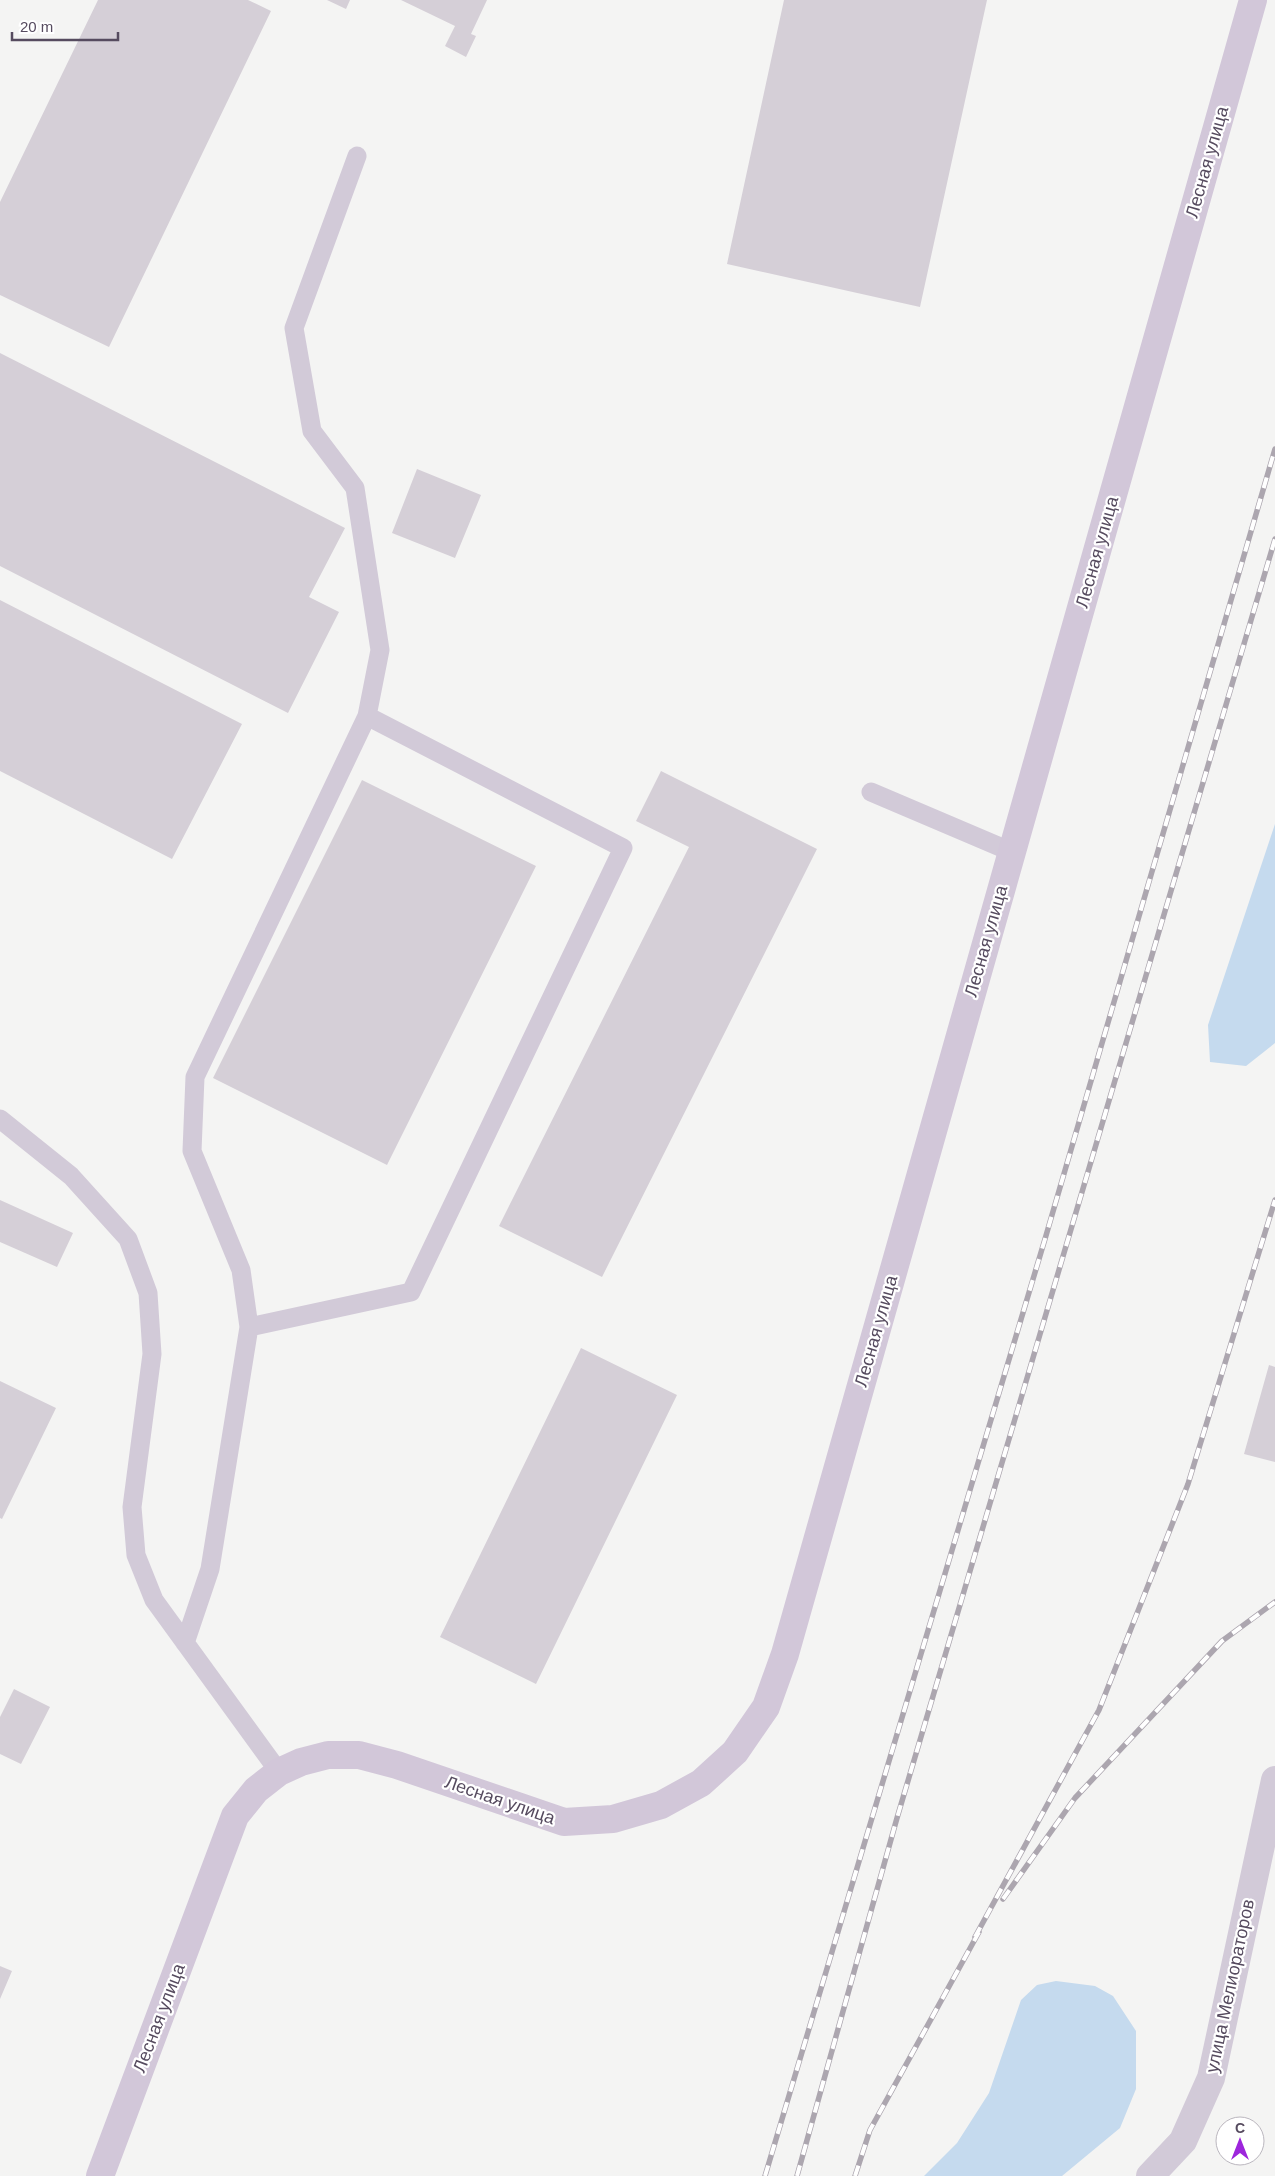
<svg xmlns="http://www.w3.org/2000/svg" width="1275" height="2176" viewBox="0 0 1275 2176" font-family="Arial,sans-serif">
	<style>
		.green { fill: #c5daee }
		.building { fill: #d5cfd7 }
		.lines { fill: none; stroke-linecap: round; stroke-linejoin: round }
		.lane { stroke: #d2cad8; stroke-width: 19 }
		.street { stroke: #d2cad8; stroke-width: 28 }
		.secondary { stroke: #d2c7d9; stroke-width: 28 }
		.rail-casing { stroke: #aca6af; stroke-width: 5.5 }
		.rail { stroke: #fff; stroke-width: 4; stroke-dasharray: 11; stroke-linecap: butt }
		.labels { text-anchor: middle; stroke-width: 4.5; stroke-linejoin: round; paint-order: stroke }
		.street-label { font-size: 18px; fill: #564b5f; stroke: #fff }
	</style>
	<rect width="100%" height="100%" fill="#f4f4f3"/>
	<!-- green -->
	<path class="green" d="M1275,824V1043L1246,1066L1210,1062L1208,1025Z
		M1056,1981L1095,1986L1113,1996L1136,2031V2089L1120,2128L1062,2176H924L957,2143L989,2093L1021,2000L1037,1985Z"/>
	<!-- building -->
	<path class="building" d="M98,0H248L271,11L109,347L0,295V202Z
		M327,0H350L346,9Z
		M401,0H487L471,34L476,36L466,57L445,46L455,26Z
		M784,0H987L920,307L727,264Z
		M0,353L345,528L309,597L339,612L288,713L0,566Z
		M417,469L481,495L455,558L392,533Z
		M0,600L242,724L172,859L0,771Z
		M661,771L817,849L602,1277L499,1226L689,847L636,821Z
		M362,780L536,866L387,1165L213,1078Z
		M0,1200L73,1233L57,1267L0,1242Z
		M581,1348L677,1395L536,1684L440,1637Z
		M1269,1365L1275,1367V1462L1244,1454Z
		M0,1381L56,1408L2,1519L0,1518Z
		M14,1689L50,1707L21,1764L0,1754V1717Z
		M0,1966L12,1971L0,1999Z"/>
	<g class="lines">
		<!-- lane -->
		<path class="lane" d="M871,792L1012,852
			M0,1119L71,1176L128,1239L148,1293L152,1354L132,1507L136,1555L154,1600L279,1772
			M249,1327L411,1292L623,848L367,716
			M185,1643L210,1569L249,1327L241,1270L192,1151L195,1077L367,716L380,650L355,488L312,431L294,328L357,156"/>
		<!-- street -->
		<path class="street" d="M1150,2176L1183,2141L1211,2078L1275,1780"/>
		<!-- secondary -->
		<path class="secondary" d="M100,2176L235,1816L256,1790L279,1772L301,1762L328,1755H359L397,1765L564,1822L613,1819L661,1805L701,1783L735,1752L766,1707L785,1654L1253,0"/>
		<defs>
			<path id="rail" d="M1003,1899L1075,1798L1222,1641L1275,1602
				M975,1937L1099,1710L1188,1484L1275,1200
				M765,2176L1045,1239L1275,449
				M797,2176L897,1818L1275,539
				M855,2176L870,2130L979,1932"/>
		</defs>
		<!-- rail casing -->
		<use href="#rail" class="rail-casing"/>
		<!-- rail -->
		<use href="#rail" class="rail"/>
	</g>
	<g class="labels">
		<!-- street labels -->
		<g class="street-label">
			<text transform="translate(1207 162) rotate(-74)" y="6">Лесная улица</text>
			<text transform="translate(1097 552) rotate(-74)" y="6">Лесная улица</text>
			<text transform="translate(986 941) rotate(-74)" y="6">Лесная улица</text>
			<text transform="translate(876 1331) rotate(-74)" y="6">Лесная улица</text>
			<text transform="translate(500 1800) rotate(19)" y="6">Лесная улица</text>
			<text transform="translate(1230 1986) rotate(-78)" y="6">улица Мелиораторов</text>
			<text transform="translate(159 2018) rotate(-69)" y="6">Лесная улица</text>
		</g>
	</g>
	<!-- north arrow -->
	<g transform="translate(1240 2141)"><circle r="24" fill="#ffffff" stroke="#bbb7bf"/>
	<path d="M0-4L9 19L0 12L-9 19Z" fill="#9d25dc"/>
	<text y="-8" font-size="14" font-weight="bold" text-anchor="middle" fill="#564b5f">С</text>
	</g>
	<!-- scale -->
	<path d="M12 32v8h106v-8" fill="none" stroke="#564b5f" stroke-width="2.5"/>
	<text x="20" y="32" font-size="15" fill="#564b5f" stroke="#ffffff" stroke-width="4" paint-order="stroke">20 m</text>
</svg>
